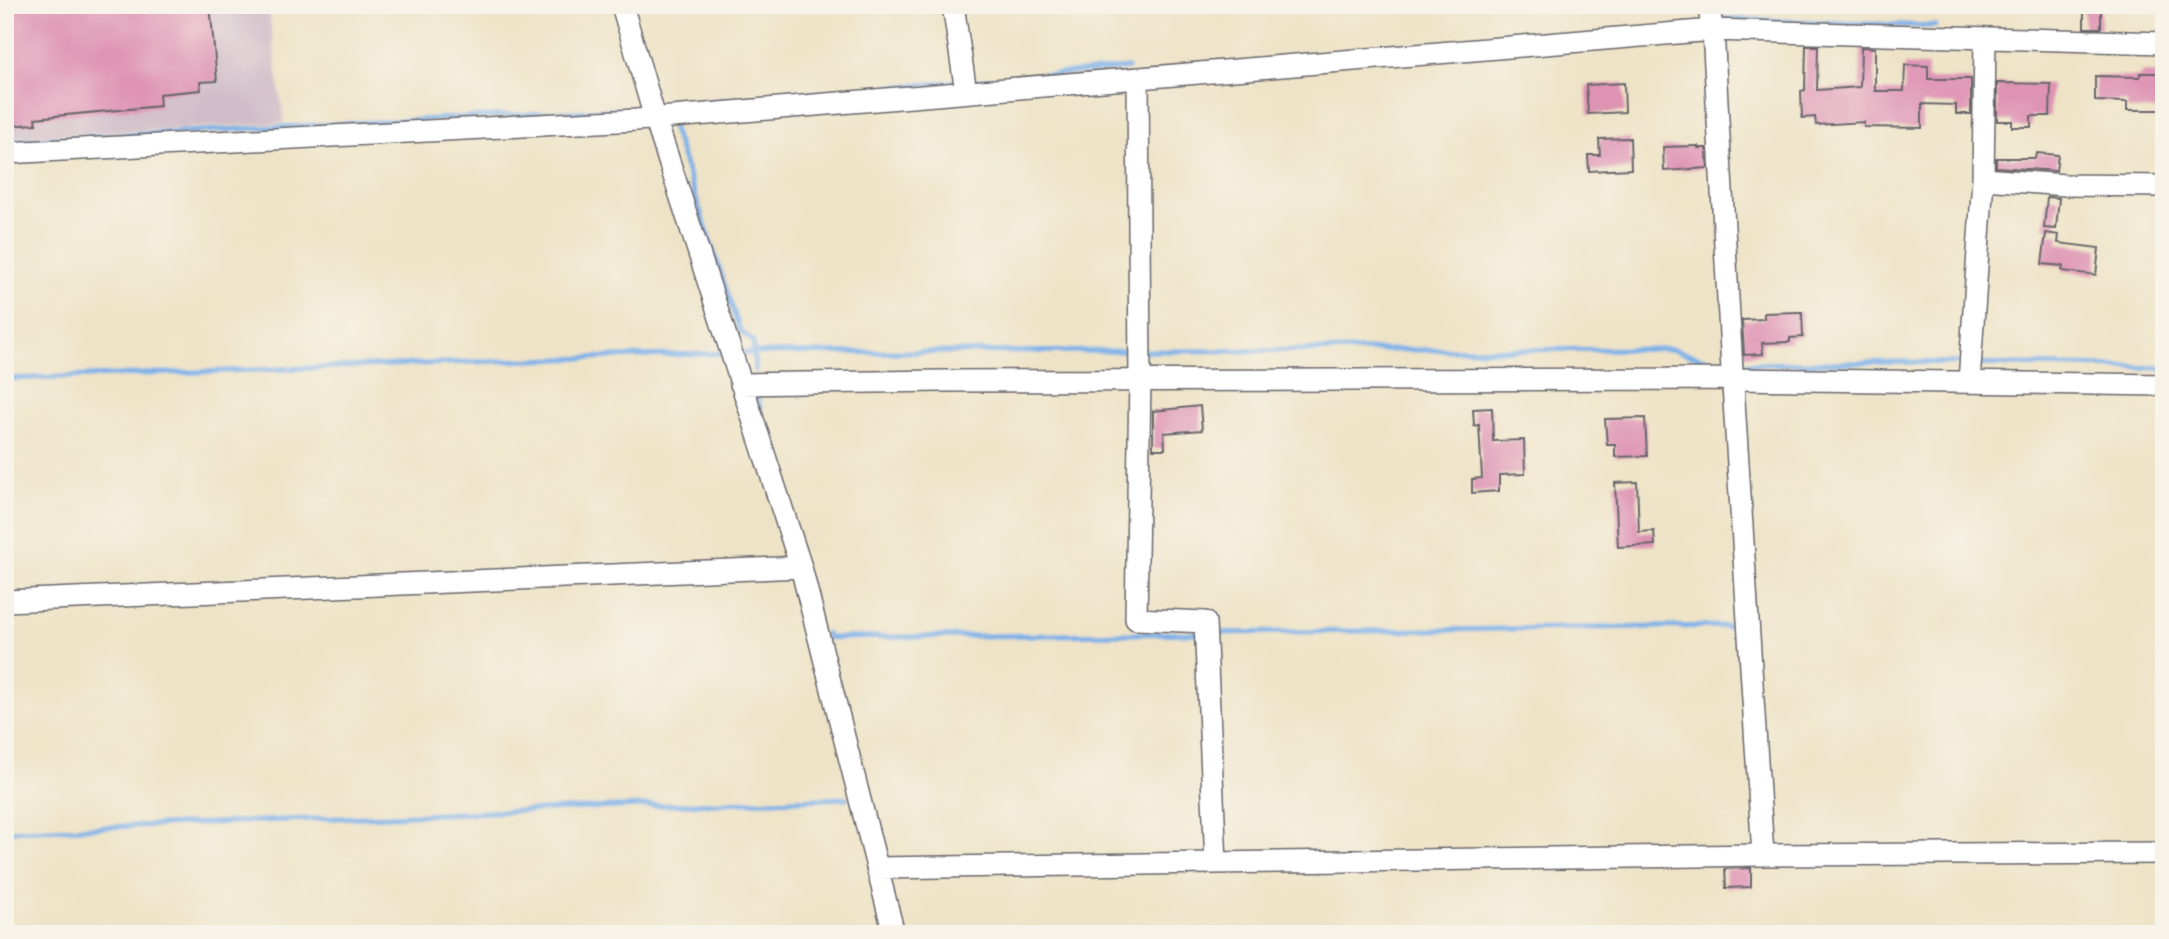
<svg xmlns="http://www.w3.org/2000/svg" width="2169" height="939" viewBox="0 0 2169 939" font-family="Dekko,sans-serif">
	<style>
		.industrial { fill: #d1bdc9 }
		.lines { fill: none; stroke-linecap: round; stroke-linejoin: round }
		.stream { stroke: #7bb0e9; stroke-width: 5 }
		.building { fill: #de93b3 }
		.minor-casing { stroke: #69666c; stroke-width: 24 }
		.minor { stroke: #fff; stroke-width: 21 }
	</style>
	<rect width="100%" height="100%" fill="#f7f3e8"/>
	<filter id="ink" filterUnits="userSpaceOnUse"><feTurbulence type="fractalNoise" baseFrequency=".0143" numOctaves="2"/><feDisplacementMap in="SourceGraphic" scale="14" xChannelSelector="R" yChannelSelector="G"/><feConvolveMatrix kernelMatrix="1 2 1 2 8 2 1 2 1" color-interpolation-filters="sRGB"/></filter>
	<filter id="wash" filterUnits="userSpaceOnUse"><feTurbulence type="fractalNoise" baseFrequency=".00686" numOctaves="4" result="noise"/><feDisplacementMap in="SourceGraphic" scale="28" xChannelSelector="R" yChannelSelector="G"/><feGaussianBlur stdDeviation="1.57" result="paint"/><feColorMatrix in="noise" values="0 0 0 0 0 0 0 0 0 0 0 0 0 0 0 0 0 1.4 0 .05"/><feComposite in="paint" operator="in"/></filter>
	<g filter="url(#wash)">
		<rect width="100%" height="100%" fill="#eee3c6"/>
		<!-- industrial -->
		<path class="industrial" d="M5,5H268L284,123L5,137Z"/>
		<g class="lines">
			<!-- stream -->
			<path class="stream" d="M1722,19L1935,26
				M972,81L1128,68
				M665,105L955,82
				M672,126L740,331L753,341L755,371
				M5,141L634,109
				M1145,351L1671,349L1722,364H1728
				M736,353L1136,351
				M1738,364L1902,362L1966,363
				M1976,364L2164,368
				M5,379L726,353
				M756,394L761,409
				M826,633L828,638L1202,633
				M1212,633L1733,626
				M5,831L846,798"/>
		</g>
		<g id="blocks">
			<!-- building -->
			<path class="building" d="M10,5H210L217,81L200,82L201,90L159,94L160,106L35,118L36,124L5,126V9H11Z
				M2084,8H2101V28H2084Z
				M1806,46H1818L1817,90L1860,87L1861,47L1875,48V91H1904L1905,65L1928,66V79H1971V114H1956V105L1922,104V128L1864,127V122L1816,125L1815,117L1802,118L1801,91L1805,90Z
				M2140,73H2164L2163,110H2127V102L2095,101V76L2140,77Z
				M1624,83L1625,112L1588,114L1586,85Z
				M1997,83L2051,84L2050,116H2031V127H2012V121H1997Z
				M1630,138L1631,169L1589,171L1588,155H1600L1599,139Z
				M1698,146V148H1706L1708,168L1664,171L1663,147Z
				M2036,153L2058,155L2056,171L1996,167V158H2035Z
				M2047,197L2059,198L2056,229L2044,228Z
				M2046,233L2059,235L2058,243L2099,248L2096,275L2062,271L2063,266L2042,264Z
				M1802,312L1803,337L1790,338V342L1762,343L1763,354L1744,355L1742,320L1764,319V313Z
				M1200,406L1202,430L1164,433L1165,449H1153V411Z
				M1492,408L1493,441L1524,440L1525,474L1499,475V491L1472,493V479L1482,478L1479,425L1474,426L1473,409Z
				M1645,418L1647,456L1615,457V445H1607L1605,419Z
				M1637,482L1639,532L1654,531L1655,545L1618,547L1615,483Z
				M1751,868V887L1726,888L1725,869Z"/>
		</g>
	</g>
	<g filter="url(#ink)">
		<use href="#blocks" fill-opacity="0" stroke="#69666c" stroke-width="2"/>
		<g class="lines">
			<defs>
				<path id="minor" d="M622,5L655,118L801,567L894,934
					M953,5L966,92
					M1708,5L1713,30L1732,370L1763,855
					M1985,38L1983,179L2066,185L2164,186
					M1138,78L1140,381L1136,619L1205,622L1216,863
					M5,153L636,120L1713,30L2164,43
					M1969,382L1983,179
					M741,384L941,381L1732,379L2164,385
					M5,601L801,567
					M877,868L1763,855L2164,853"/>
			</defs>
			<!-- minor casing -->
			<use href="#minor" class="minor-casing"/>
			<!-- minor -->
			<use href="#minor" class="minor"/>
		</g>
	</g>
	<!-- margin -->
	<rect width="2169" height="939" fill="none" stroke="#f7f3e8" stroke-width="28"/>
</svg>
